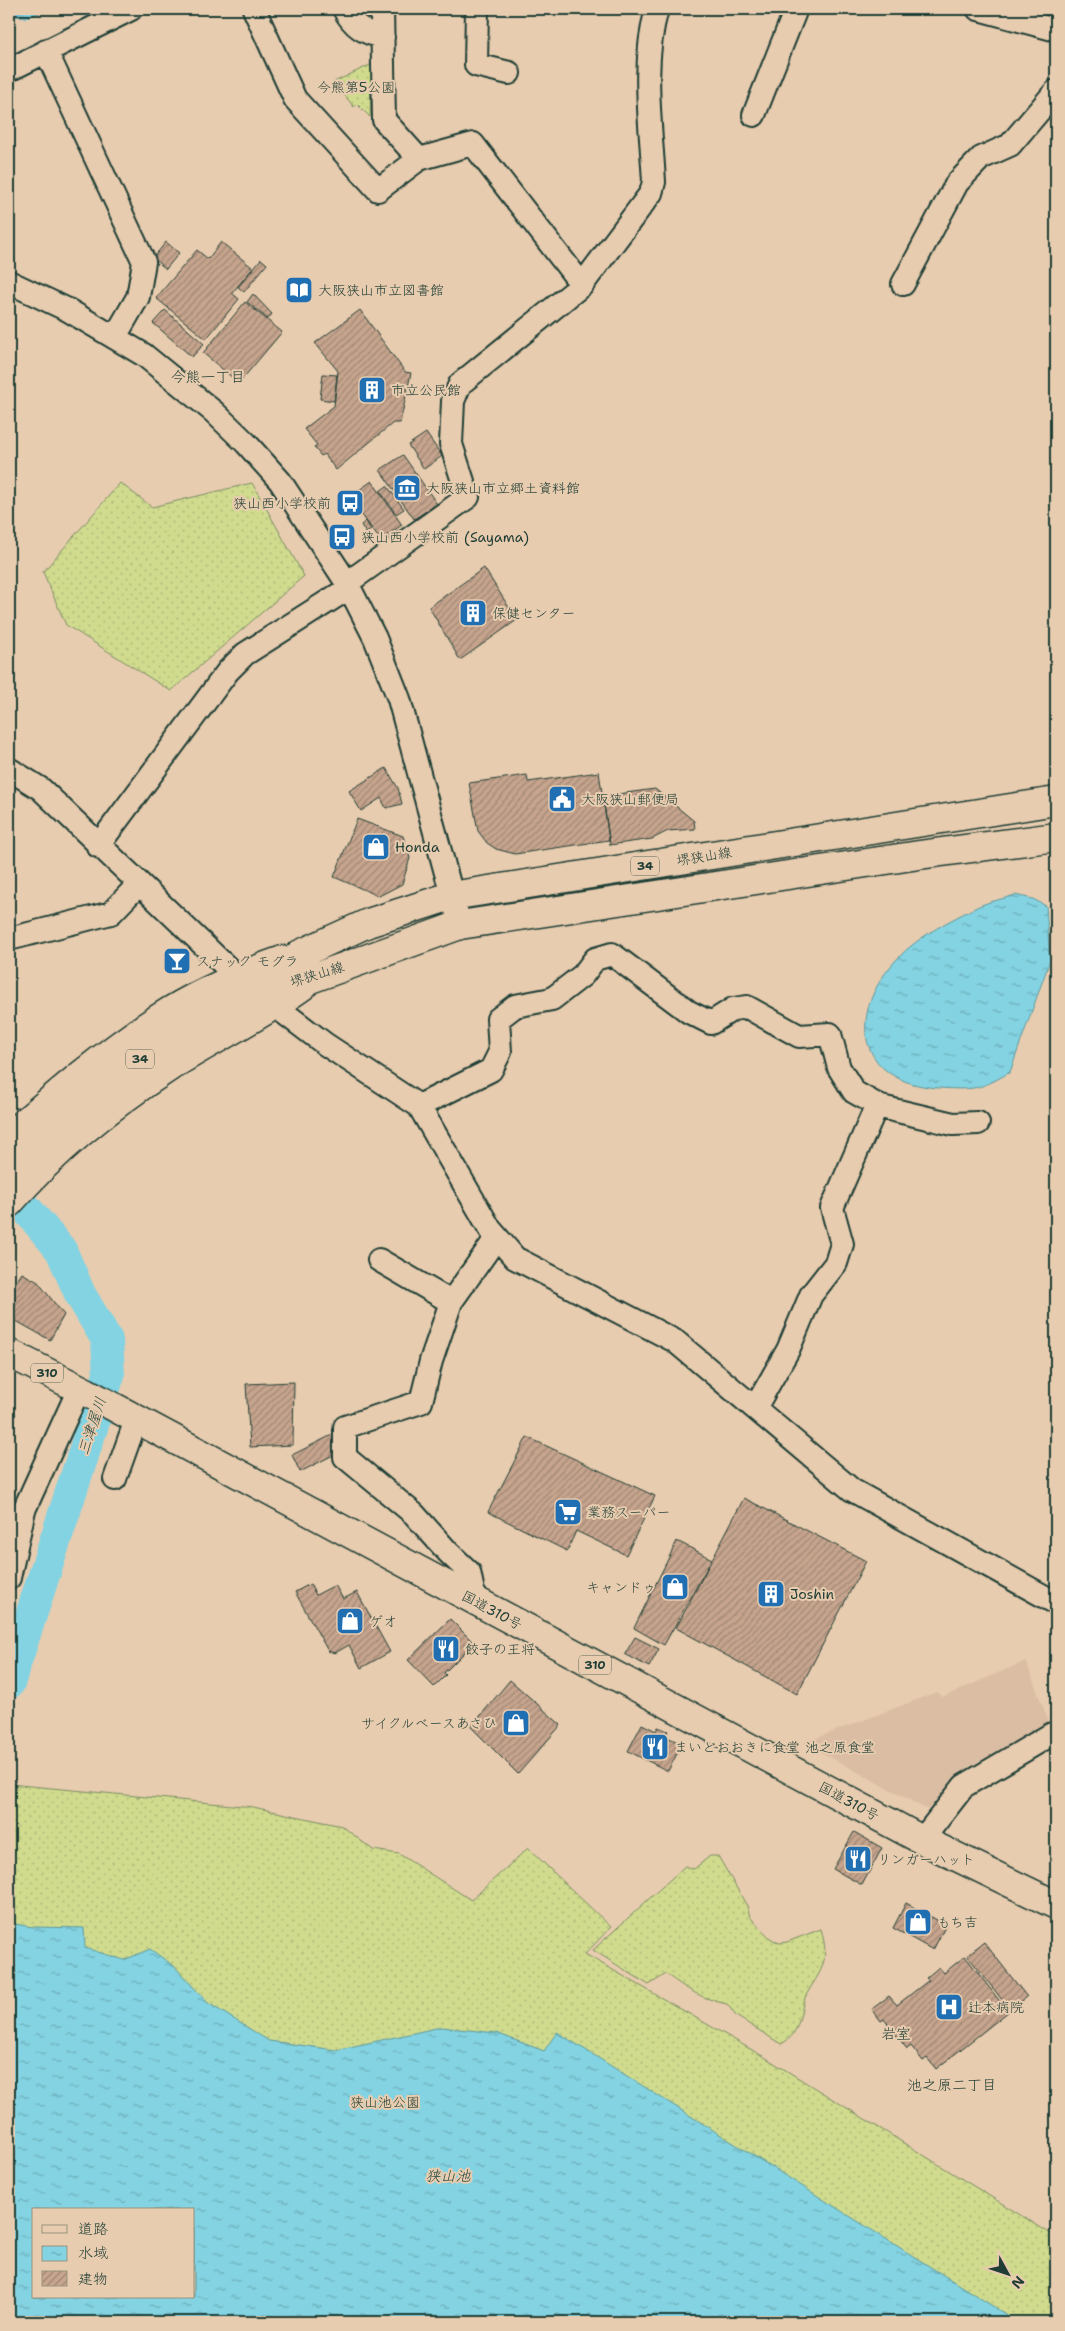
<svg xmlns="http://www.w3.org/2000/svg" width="1065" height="2331" viewBox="0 0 1065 2331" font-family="'Shantell Sans','Klee One',sans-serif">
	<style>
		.built { fill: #dabda3 }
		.grass { fill: url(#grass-dots); stroke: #788c61; fill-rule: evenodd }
		.water { fill: url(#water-ripples); stroke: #5c979c; fill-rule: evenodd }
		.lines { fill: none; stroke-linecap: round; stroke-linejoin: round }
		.river { stroke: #84d3e2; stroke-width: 32 }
		.building { fill: url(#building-hatch); stroke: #1f3d34 }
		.minor-casing { stroke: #1f3d34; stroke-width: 26 }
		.major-casing { stroke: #1f3d34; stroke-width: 31 }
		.highway-casing { stroke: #1f3d34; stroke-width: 31 }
		.minor { stroke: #e8ccaf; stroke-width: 22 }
		.major { stroke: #e8ccaf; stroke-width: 28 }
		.highway { stroke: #e8ccaf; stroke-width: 28 }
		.labels { text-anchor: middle; stroke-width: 4; stroke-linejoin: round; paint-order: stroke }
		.shield { fill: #e8ccaf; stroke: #5b6859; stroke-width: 1 }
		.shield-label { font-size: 12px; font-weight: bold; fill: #1f3d34 }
		.park-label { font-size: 14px; fill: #284538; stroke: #e8ccaf }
		.poi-label { font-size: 14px; fill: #1f3d34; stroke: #e8ccaf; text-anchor: start }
		.street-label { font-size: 14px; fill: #1f3d34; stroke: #e8ccaf }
		.neighbourhood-label { font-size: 15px; fill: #1f3d34; stroke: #e8ccaf }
		.water-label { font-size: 15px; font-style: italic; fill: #24443d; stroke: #e8ccaf }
	</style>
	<defs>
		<pattern id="grass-dots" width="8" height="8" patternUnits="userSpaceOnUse" patternTransform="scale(1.25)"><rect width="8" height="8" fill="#d0db8e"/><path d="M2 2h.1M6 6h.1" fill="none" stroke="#b2bd7b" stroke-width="1.8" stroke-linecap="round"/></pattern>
		<pattern id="water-ripples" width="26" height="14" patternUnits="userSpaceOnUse" patternTransform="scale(1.25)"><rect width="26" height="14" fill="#84d3e2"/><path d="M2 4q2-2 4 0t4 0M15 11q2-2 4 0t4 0" fill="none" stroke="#6bacb8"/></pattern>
		<pattern id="building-hatch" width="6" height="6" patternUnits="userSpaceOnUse" patternTransform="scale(1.25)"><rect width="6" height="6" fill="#c6a48d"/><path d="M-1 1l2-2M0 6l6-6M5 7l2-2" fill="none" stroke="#a08774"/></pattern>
	</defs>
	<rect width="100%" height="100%" fill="#e8ccaf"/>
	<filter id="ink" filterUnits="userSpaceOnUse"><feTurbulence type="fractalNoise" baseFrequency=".02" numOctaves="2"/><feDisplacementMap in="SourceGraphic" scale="10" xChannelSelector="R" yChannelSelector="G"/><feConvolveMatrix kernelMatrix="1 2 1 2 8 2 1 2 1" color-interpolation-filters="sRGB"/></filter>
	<g filter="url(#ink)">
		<!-- built -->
		<path class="built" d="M1026,1661L1049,1723L971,1766L928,1810L804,1743L937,1692L943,1697Z"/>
		<!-- grass -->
		<path class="grass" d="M372,64L370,117L357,104L354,107L334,82Z
			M120,483L152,507L252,483L304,576L171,691L66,625L43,572Z
			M9,1784L253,1807L342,1826L373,1850L399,1854L471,1900L528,1848L611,1927L585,1954L766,2058L1056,2237V2322H9ZM34,2210H194V2297H34Z
			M710,1856H718L747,1906L750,1917L770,1938L779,1943L787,1942L821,1929C824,1940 826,1949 824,1960C821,1975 811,1984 805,1998C799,2015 800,2035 781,2044L736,2016L727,2004C702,1999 686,1989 666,1974L649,1985L593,1950L685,1866L694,1869Z"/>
		<!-- water -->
		<path class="water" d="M9,9H49L25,18L9,14Z
			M1015,895L1033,899L1046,906L1050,960L1010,1072C980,1090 973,1090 939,1088C854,1083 846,1011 899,957C919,936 952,919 979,906C990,901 1004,899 1015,895Z
			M9,1923L33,1927L84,1928L85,1948L124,1960L150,1949L175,1967L208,2003L269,2041L336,2050L441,2027L496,2033L544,2051L557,2032L1018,2322H9ZM34,2210H194V2297H34Z"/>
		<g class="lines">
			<!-- river -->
			<path class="river" d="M9,1188L61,1250L80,1294L107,1340L109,1375L9,1683"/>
		</g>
		<!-- building -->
		<path class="building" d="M166,242L179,253L166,269L153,258Z
			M221,242L253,268L232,293L239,299L206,339L156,298L197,250L208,259Z
			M261,259L267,264L244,292L238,287Z
			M253,294L272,314L268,319L247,302Z
			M245,302L282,332L239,383L203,353Z
			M165,310L204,344L192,357L153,323Z
			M360,310L405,372L411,373L400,423H393L336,470L324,454L321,456L314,447L317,445L304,429L334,406L338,371L315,343Z
			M323,374L337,375L334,401L320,399Z
			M426,433L442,456L424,469L408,445Z
			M403,455L437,504L414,519L380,470Z
			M372,481L402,525L380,540L349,497Z
			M387,486L404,509L396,514L380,491Z
			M366,521L371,530L366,533L361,525Z
			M484,568L517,620L460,660L429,607Z
			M386,768L398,788L402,804L386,808L381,798L361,811L349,791Z
			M599,772L609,840L515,854L496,849L487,843L478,831L469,783L527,775L528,782Z
			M655,789L694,821L695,829L668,831L652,839L610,845L603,796Z
			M357,819L403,836L410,858L402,884L379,896L334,877Z
			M22,1273L38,1282L64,1315L50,1340L9,1317V1293Z
			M294,1382L293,1445L250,1447L246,1384Z
			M332,1435L341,1451L300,1472L292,1455Z
			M527,1437L655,1496L626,1555L576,1531L567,1551L488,1512Z
			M744,1498L866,1561L797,1694L676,1628Z
			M677,1541L712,1559L664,1645L634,1628Z
			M310,1584L316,1595L335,1585L343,1599L357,1592L390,1652L361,1668L349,1645L335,1653L328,1651L295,1592Z
			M450,1619L474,1643L444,1673L446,1675L434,1687L408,1660Z
			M635,1637L659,1649L649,1667L625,1654Z
			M510,1680L561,1725L518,1774L471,1727Z
			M642,1724L656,1731L658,1727L668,1731L665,1736L682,1744L668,1771L628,1751Z
			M854,1832L882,1848L862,1885L833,1869Z
			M906,1903L946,1925L933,1950L893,1928Z
			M984,1942L1027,1997L1010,2010L967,1955Z
			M965,1956L1008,2012L936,2069L927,2058L923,2061L911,2046L907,2049L884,2019L881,2021L872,2009L889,1996L897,2005L929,1980L926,1978L939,1967L944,1973Z"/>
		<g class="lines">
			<defs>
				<path id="minor" d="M254,9L295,99L378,190L419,159L384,120L382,9
					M344,9C353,26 364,33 383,37
					M477,9L476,65L509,73
					M978,9L1056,30
					M46,51L144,262L138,297L115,337
					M9,70L131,9
					M754,115L796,9
					M419,159L473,144L582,285
					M9,282L68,310L144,355L214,412L246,443L280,481L347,583L375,638L399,699L460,925
					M903,284L957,183L981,158L1010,145L1056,91
					M347,583L468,497L451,444L453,401L460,384L582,285L651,193L654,182C651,125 641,65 657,9
					M9,769L41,789L237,977L325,1044L419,1106L490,1229L515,1258L675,1341L852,1490L1056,1603
					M98,846L228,671L245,654L349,588
					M9,939L111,913L139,884
					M419,1106L491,1070L500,1052L498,1019L515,1006L552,999L583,975L595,959L612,954L689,1012L711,1023L733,1009L747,1007L799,1036L830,1034L839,1068L854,1092L881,1107L953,1124L978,1123
					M379,1260L451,1302
					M755,1408L788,1350L811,1295L836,1263L842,1244L832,1208L877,1105
					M115,1479L136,1420
					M9,1578L24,1510L79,1389
					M475,1601L469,1572L448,1552L414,1514L345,1457V1427L421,1402L431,1361L451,1302L497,1237
					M922,1840L964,1786L1052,1734H1056"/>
				<path id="major" d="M259,990L313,978L460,925L919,855L1056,837
					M9,1136C57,1094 105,1053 159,1018C197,993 240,975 283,960
					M9,1169L60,1118L99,1086L155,1049L255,991L300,954L368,923L451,896L1056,801
					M9,1203C56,1149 111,1105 171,1066C215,1038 262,1016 304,985"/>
				<path id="highway" d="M9,1353L86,1392L922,1840L1056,1905"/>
			</defs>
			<!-- minor casing -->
			<use href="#minor" class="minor-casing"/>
			<!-- major casing -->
			<use href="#major" class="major-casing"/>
			<!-- highway casing -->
			<use href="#highway" class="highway-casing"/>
			<!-- minor -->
			<use href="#minor" class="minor"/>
			<!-- major -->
			<use href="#major" class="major"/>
			<!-- highway -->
			<use href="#highway" class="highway"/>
		</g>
	</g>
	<!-- icons -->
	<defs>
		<symbol id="library-square" viewBox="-11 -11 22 22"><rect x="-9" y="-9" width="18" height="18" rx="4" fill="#1f6fb2" stroke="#e8ccaf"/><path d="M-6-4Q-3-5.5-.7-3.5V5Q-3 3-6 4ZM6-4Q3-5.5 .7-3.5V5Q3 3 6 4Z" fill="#fff"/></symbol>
		<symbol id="building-square" viewBox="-11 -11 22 22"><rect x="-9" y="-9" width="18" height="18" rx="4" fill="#1f6fb2" stroke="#e8ccaf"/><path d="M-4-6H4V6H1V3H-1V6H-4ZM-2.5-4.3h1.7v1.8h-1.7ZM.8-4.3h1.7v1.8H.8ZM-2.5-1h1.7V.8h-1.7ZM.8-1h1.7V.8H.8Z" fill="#fff"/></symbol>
		<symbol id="museum-square" viewBox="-11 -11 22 22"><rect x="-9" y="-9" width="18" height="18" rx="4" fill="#1f6fb2" stroke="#e8ccaf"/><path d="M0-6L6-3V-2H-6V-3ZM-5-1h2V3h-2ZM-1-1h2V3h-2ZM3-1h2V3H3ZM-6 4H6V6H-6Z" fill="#fff"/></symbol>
		<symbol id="bus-square" viewBox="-11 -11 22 22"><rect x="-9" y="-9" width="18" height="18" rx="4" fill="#1f6fb2" stroke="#e8ccaf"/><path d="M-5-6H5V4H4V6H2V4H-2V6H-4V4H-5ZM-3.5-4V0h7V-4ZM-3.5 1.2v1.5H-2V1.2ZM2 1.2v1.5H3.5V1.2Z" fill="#fff"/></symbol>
		<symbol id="civic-square" viewBox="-11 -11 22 22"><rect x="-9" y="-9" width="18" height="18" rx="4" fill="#1f6fb2" stroke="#e8ccaf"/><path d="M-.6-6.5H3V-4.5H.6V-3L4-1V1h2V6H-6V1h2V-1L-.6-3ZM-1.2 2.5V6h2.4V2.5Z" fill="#fff"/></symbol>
		<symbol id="shop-square" viewBox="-11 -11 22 22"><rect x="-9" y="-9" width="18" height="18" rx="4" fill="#1f6fb2" stroke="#e8ccaf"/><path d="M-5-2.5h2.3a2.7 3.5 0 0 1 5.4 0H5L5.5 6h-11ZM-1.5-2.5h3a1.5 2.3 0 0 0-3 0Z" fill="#fff"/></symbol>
		<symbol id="bar-square" viewBox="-11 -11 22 22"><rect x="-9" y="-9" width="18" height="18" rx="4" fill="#1f6fb2" stroke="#e8ccaf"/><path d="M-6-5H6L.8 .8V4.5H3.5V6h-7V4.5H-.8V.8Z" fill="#fff"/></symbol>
		<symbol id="supermarket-square" viewBox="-11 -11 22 22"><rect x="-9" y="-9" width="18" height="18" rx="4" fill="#1f6fb2" stroke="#e8ccaf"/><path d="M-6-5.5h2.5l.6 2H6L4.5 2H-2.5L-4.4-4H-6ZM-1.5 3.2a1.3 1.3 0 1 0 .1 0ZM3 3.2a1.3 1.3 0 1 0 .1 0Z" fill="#fff"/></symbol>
		<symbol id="restaurant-square" viewBox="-11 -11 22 22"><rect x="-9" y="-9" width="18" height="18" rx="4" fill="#1f6fb2" stroke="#e8ccaf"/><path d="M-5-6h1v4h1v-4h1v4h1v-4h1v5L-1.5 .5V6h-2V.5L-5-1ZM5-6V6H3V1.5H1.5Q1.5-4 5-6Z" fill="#fff"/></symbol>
		<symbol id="hospital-square" viewBox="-11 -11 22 22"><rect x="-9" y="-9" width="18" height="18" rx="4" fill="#1f6fb2" stroke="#e8ccaf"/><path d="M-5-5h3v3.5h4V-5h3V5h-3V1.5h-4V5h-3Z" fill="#fff"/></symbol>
	</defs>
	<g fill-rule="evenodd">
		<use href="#library-square" x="283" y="274" width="32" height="32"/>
		<use href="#building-square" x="356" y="374" width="32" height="32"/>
		<use href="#museum-square" x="391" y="472" width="32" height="32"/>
		<use href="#bus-square" x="334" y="487" width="32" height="32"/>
		<use href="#bus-square" x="326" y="521" width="32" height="32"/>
		<use href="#building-square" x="457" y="597" width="32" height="32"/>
		<use href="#civic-square" x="546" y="783" width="32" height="32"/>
		<use href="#shop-square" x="360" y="831" width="32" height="32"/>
		<use href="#bar-square" x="161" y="945" width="32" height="32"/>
		<use href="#supermarket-square" x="552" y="1496" width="32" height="32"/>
		<use href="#shop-square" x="659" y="1571" width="32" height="32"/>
		<use href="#building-square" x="755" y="1578" width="32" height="32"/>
		<use href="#shop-square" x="334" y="1605" width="32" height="32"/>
		<use href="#restaurant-square" x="430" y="1633" width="32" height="32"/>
		<use href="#shop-square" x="500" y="1707" width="32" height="32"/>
		<use href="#restaurant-square" x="639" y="1731" width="32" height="32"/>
		<use href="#restaurant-square" x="842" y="1843" width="32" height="32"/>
		<use href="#shop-square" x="902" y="1906" width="32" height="32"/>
		<use href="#hospital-square" x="933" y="1991" width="32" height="32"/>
	</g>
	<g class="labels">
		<!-- shield labels -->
		<g class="shield">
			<rect x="631" y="856.5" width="28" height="19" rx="4"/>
			<rect x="126" y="1049.5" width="28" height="19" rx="4"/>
			<rect x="31" y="1363.5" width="32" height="19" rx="4"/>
			<rect x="579" y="1655.5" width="32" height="19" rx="4"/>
		</g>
		<g class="shield-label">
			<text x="645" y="870">34</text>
			<text x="140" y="1063">34</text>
			<text x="47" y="1377">310</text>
			<text x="595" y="1669">310</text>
		</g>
		<!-- park labels -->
		<g class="park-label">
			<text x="356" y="92">今熊第5公園</text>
			<text x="385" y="2107">狭山池公園</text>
		</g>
		<!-- poi labels -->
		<g class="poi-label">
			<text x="318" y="295">大阪狭山市立図書館</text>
			<text x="391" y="395">市立公民館</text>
			<text x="426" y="493">大阪狭山市立郷土資料館</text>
			<text x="331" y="508" text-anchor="end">狭山西小学校前</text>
			<text x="361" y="542">狭山西小学校前 (Sayama)</text>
			<text x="492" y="618">保健センター</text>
			<text x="581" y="804">大阪狭山郵便局</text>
			<text x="395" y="852">Honda</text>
			<text x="196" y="966">スナック モグラ</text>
			<text x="587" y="1517">業務スーパー</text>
			<text x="656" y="1592" text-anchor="end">キャンドゥ</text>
			<text x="790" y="1599">Joshin</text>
			<text x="369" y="1626">ゲオ</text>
			<text x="465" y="1654">餃子の王将</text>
			<text x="497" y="1728" text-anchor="end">サイクルベースあさひ</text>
			<text x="674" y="1752">まいどおおきに食堂 池之原食堂</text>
			<text x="877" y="1864">リンガーハット</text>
			<text x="937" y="1927">もち吉</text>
			<text x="968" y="2012">辻本病院</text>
		</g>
		<!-- street labels -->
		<g class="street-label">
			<text transform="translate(704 856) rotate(-9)" y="5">堺狭山線</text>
			<text transform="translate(317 974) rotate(-17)" y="5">堺狭山線</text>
			<text transform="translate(492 1610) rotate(28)" y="5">国道310号</text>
			<text transform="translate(849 1801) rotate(28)" y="5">国道310号</text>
		</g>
		<!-- neighbourhood labels -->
		<g class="neighbourhood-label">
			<text x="208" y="382">今熊一丁目</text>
			<text x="896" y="2039">岩室</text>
			<text x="952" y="2090">池之原二丁目</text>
		</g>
		<!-- water labels -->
		<g class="water-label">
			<text transform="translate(92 1426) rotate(-72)" y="5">三津屋川</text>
			<text x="448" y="2181">狭山池</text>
		</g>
	</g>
	<!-- margin -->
	<rect width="1065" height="2331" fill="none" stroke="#e8ccaf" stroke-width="30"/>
	<rect x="15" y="15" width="1035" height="2301" fill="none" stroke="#1f3d34" stroke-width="2" filter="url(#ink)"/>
	<!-- legend -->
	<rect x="32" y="2208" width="162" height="90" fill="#e8ccaf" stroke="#98937e"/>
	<rect x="42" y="2225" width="25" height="8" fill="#e8ccaf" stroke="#98937e"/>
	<text x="78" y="2234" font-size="15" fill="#1f3d34">道路</text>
	<rect x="42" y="2246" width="25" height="15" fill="url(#water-ripples)" stroke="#98937e"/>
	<text x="78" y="2258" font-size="15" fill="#1f3d34">水域</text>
	<rect x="42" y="2271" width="25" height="15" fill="url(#building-hatch)" stroke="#98937e"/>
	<text x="78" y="2284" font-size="15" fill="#1f3d34">建物</text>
	<!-- north arrow -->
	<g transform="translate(1008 2274) rotate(130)" stroke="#e8ccaf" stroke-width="4" paint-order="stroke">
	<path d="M0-4L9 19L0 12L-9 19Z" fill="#1f3d34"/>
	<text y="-8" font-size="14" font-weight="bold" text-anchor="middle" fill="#1f3d34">N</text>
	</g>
</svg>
